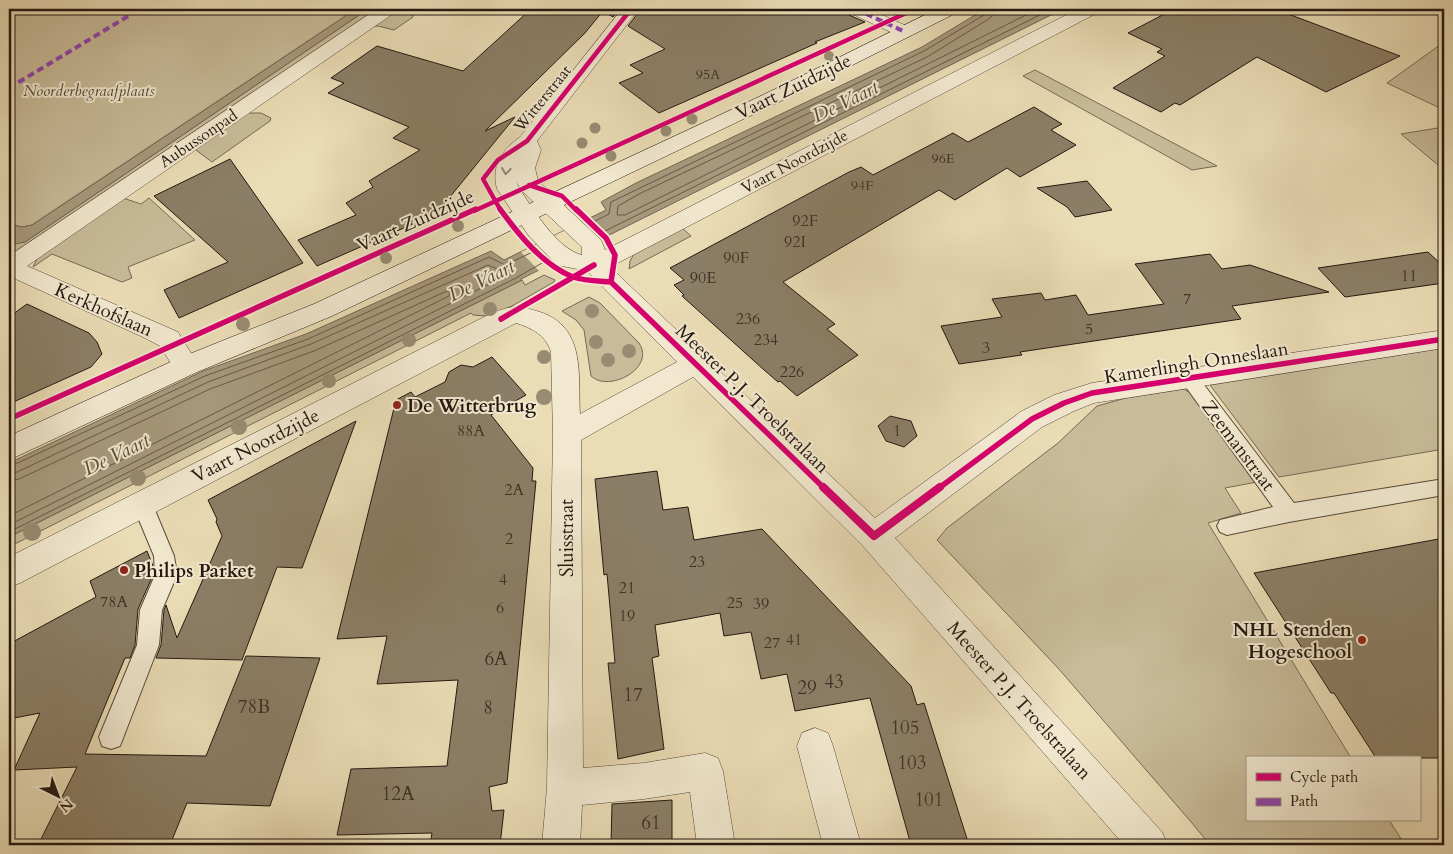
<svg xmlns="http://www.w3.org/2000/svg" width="1453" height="854" viewBox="0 0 1453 854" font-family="Cardo,serif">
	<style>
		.green { fill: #c8bb99; stroke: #766a55 }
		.water { fill: #a7997d; stroke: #736552 }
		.pier { fill: #eadcb5 }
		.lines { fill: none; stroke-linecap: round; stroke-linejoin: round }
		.shore { stroke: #665847; stroke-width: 1 }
		.building { fill: #8b7e66; stroke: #241811 }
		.service-casing { stroke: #56493a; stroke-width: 2 }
		.minor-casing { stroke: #56493a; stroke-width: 1 }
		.secondary-casing { stroke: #241811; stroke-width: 1 }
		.service { fill: #f1e8cf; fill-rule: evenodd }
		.minor { fill: #f1e8cf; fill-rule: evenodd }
		.secondary { fill: #f1e8cf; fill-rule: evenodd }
		.quiet { stroke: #8e44ad; stroke-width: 4; stroke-dasharray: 7 4; stroke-linecap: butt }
		.cycleway-far2-casing { stroke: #f1e8cf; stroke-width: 6 }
		.cycleway-far1-casing { stroke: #f1e8cf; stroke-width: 9 }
		.cycleway-casing { stroke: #f1e8cf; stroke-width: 11 }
		.cycleway-far2 { stroke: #d6006c; stroke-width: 4.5 }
		.cycleway-far1 { stroke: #d6006c; stroke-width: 5.5 }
		.cycleway { stroke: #d6006c; stroke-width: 8 }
		.tree { fill: #988b71 }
		.oneway { stroke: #958a7a }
		.poi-dot { fill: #8f2418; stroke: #f1e8cf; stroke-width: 2 }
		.labels { text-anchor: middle; stroke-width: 4; stroke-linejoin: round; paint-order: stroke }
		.far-number-label { font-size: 14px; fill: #3e3226 }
		.far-park-label { font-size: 16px; font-style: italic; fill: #55493a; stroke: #f1e8cf }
		.far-street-label { font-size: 16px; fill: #241811; stroke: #f1e8cf }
		.number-label { font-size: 16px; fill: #3e3226 }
		.street-label { font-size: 19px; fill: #241811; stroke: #f1e8cf }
		.poi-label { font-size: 19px; font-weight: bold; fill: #241811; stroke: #f1e8cf; text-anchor: start }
		.near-number-label { font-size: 19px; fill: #3e3226 }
		.water-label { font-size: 20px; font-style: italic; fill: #584c3c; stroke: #f1e8cf }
	</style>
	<rect width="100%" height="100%" fill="#eadcb5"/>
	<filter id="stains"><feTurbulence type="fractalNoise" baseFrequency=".004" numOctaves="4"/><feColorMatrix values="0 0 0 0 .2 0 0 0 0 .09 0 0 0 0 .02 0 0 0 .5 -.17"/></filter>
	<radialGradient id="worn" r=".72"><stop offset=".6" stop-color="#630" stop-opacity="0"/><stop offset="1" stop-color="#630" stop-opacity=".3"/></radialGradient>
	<!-- green -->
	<path class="green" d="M9,9H356L32,225L22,227L9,224Z
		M368,9H380L13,258L9,256V243L25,242Z
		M395,11L413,15V17L394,30L378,26L367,27Z
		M1444,42V110L1387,83Z
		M1035,70L1217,166L1192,170L1023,76Z
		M241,113H261L271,118L270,121L212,162L192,147Z
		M1444,127V170L1401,134Z
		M120,197L141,204L149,198L195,240L128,267L132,278L122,282L52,254L33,267L41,251Z
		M681,227L691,236L629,269L630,261L634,254Z
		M544,275L555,280L554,282L512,306L487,316L473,315L471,313L9,547V537L522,280L525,285Z
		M589,297L600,303L639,343C656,368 609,393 591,376L584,330L576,320L562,311Z
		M1444,348V449L1279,477L1210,385Z
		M1184,389L1200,399L1257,482L1225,488L1241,513L1208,523L1351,758H1247V820H1389L1405,845H1210L1192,823L1058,668L937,540L947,528L1058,443L1097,406L1126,398Z"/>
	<!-- water -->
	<path class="water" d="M356,9H368L25,242L15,244L9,243V224L22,227L32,225Z
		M985,9H1063L521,279L522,280L9,537V463L203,371L306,334L491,251L504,260L606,210L601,202L636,183L922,47Z"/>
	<!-- pier -->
	<path class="pier" d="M590,218L610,236L540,272L521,252Z"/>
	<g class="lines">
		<!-- shore -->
		<path class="shore" d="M993,9L992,16L987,20L927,57L641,193L618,206L617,215H625L1038,9
			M587,225L609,214L611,202L924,51L984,15L987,9
			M597,235L1052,9
			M9,467L205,376L308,339L489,257L505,265L539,249
			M9,474L15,473L208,382L311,344L488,265L506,273L505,276L9,525
			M9,481L19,479L210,389L314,351L447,291L450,293L449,296L9,516
			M9,532L516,278L549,259"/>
	</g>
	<!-- building -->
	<path class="building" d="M531,9H620L613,17L603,11L585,33L485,131L515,117L441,208L410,222L413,224L317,266L298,240L356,215L346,203L373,187L369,181L420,150L393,138L409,127L328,93L344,83L331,78L377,46L463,71Z
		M641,9H846L849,15L865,22L815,42L817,43L659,113L619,83L643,73L630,65L665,49L628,26Z
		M1174,9H1275L1400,56L1326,92L1257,57L1180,105L1175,103L1161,112L1113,88L1165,56L1157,52L1162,49L1128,33Z
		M1034,107L1062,124L1051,130L1076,145L1020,177L1007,168L955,200L939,190L783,282L835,324L827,329L858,355L797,396L780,381L778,382L763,369L682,296L684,295L674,285L684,280L670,268L849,172L861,167L873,175L953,133L968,142Z
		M230,159L303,263L179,318L164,290L228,262L154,196Z
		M1087,181L1112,210L1075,217L1067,207L1037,188Z
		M1428,252L1444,267V283L1345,297L1318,268Z
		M1210,254L1222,269L1250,265L1329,292L1232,306L1241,319L1020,352L1022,355L959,364L941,326L1002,317L992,299L1041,293L1045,300L1076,295L1088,315L1164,304L1135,264Z
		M27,304L89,333L97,342L102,354L91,367L9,404V317Z
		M492,357L526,395L491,415L533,468L532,481H536L507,783L489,787L492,811L504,810L500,845H430L432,833L337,835L351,769L447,766L458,680L377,684L387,636L337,639L396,400L411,392L415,397L445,382L449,372L461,365L473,367Z
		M890,416L911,421L917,436L904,447L886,441L878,426Z
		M356,421L302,568L277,567L242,660L156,658L161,645L164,610L166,605L177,638L222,536L216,522L217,519L208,500Z
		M657,471L663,510L688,507L694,540L762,529L911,686L917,705L924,703L969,845H911L870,698L795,711L787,674L761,679L751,632L724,636L720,613L655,625L659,656L652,658L664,749L618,759L608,663H615L607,574L604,575L595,479Z
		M1444,538V758H1376L1334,693H1331L1254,573Z
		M147,551L153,566V575L138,609L135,645L130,658H125L85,754L206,756L246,656L320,658L270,806L187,803L170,845H38L77,767L14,770L40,713L9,719V644L96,597L90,581Z
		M672,800V845H611L612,804Z"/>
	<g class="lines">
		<defs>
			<path id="service" d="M1189,371L1195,373L1294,503L1444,479V495L1289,522L1227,535L1220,532L1217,526L1220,520L1273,507L1183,383L1180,378L1183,373Z
				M142,494L149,497L152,503L174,556L177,575L162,610L159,645L120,746L111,749L102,746L99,737L137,645L140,610L155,575L154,556L132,503L135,497Z"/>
			<path id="minor" d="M377,9H396L394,13L27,266L178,332L199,366L195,373L186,376L177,373L160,346L145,338L9,276V256Z
				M622,9H639L537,141L541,150L535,168L538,181L601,240L605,250L1078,9H1099L1097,13L610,267L875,518L1022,411L1054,395L1092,383L1444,330V348L1094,403L1074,411L1042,427L895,538L1162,832L1168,845H1124L863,546L693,377L581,440L583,768L644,763L705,753L718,758L723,771L735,845H697L690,792L644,799L582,805L580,845H542L547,788L553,434L551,352C546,335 532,328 516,323L20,583L9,587V557L492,313C515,305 517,305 540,312C586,327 578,375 580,414L677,362L587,271L557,265L529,236L497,189C491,166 502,150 520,137ZM516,181L521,190L582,247V255C557,249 533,209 519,188Z
				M848,9H869L909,27L912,31L909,35L903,36L897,35L850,13Z
				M815,728L828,733L833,746L861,845H823L797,746L802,733Z"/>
			<path id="secondary" d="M937,9H958L956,13L779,102L332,316L195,373L9,460V436L177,359L314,304L765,94Z"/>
		</defs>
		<!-- service casing -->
		<use href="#service" class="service-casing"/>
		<!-- minor casing -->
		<use href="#minor" class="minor-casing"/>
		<!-- secondary casing -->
		<use href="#secondary" class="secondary-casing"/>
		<!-- service -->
		<use href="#service" class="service"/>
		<!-- minor -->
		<use href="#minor" class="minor"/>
		<!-- secondary -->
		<use href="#secondary" class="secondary"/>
		<!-- quiet -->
		<path class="quiet" d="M856,9L903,31
			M9,88L140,9"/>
		<defs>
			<path id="cycleway-far2" d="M529,185L562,196L577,211
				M474,211L915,9
				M501,211L483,179L498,160L527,141L631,9"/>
			<path id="cycleway-far1" d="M500,209C519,235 543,265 573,277C585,281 598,281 611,282L824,488
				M576,209L606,238L615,255L611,282
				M501,319L594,265
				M9,419L476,209
				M939,488L1032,419L1064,403L1092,393L1444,339"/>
			<path id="cycleway" d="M823,487L874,536L940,487"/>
		</defs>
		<!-- cycleway-far2 casing -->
		<use href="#cycleway-far2" class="cycleway-far2-casing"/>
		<!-- cycleway-far1 casing -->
		<use href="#cycleway-far1" class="cycleway-far1-casing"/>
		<!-- cycleway casing -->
		<use href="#cycleway" class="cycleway-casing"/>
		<!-- cycleway-far2 -->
		<use href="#cycleway-far2" class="cycleway-far2"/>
		<!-- cycleway-far1 -->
		<use href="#cycleway-far1" class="cycleway-far1"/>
		<!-- cycleway -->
		<use href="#cycleway" class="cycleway"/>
	</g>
	<!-- trees -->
	<g class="tree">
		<circle cx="829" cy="56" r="5"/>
		<circle cx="692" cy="119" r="5.5"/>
		<circle cx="595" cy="128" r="5.5"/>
		<circle cx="666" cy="131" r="5.5"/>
		<circle cx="582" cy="143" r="5.5"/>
		<circle cx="611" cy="156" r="5.5"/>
		<circle cx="458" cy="226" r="6"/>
		<circle cx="386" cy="258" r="6"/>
		<circle cx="490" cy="309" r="7"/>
		<circle cx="592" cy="311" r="7"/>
		<circle cx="243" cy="324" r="7"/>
		<circle cx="409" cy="340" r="7"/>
		<circle cx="596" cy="342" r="7"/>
		<circle cx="629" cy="351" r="7"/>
		<circle cx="544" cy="357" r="7"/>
		<circle cx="608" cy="360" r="7"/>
		<circle cx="329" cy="381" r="7"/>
		<circle cx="544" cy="397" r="8"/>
		<circle cx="239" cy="427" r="8"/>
		<circle cx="138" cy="478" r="8"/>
		<circle cx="32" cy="532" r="9"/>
	</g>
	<!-- one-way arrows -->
	<defs><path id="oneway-chevron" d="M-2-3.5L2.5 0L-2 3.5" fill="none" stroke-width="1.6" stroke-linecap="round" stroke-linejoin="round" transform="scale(1.25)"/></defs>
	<use class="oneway" href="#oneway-chevron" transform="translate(506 171) rotate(96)"/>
	<!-- markers -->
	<g class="poi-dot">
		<circle cx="397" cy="405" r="5"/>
		<circle cx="124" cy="570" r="5"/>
		<circle cx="1362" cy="640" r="5"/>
	</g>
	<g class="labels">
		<!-- far-number labels -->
		<g class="far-number-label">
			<text x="708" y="79">95A</text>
			<text x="943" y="163">96E</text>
			<text x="862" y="190">94F</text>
		</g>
		<!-- far-park labels -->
		<g class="far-park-label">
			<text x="89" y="96">Noorderbegraafplaats</text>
		</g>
		<!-- far-street labels -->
		<g class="far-street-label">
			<text transform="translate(542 98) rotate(-51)" y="6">Witterstraat</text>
			<text transform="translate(198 138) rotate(-34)" y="6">Aubussonpad</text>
			<text transform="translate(794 161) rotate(-28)" y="6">Vaart Noordzijde</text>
		</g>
		<!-- number labels -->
		<g class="number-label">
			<text x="805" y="226">92F</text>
			<text x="795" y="247">92I</text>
			<text x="736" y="263">90F</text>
			<text x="1409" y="281">11</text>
			<text x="703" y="283">90E</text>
			<text x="1187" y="304">7</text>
			<text x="748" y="324">236</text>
			<text x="1089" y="334">5</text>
			<text x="766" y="345">234</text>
			<text x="986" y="353">3</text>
			<text x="792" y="377">226</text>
			<text x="471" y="436">88A</text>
			<text x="897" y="436">1</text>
			<text x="514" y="495">2A</text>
			<text x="509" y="544">2</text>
			<text x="697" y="567">23</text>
			<text x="503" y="585">4</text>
			<text x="627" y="593">21</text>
			<text x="114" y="607">78A</text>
			<text x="735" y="608">25</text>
			<text x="761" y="609">39</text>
			<text x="500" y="613">6</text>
			<text x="627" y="621">19</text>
			<text x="794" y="645">41</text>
			<text x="772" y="648">27</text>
		</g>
		<!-- street labels -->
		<g class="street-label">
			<text transform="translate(793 86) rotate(-26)" y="7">Vaart Zuidzijde</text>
			<text transform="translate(415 220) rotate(-24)" y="7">Vaart Zuidzijde</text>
			<text transform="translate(104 309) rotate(24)" y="7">Kerkhofslaan</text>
			<text transform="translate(1196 362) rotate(-9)" y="7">Kamerlingh Onneslaan</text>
			<text transform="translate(753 398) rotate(44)" y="7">Meester P.J. Troelstralaan</text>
			<text transform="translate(255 445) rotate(-27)" y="7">Vaart Noordzijde</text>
			<text transform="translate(1239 445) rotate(53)" y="7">Zeemanstraat</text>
			<text transform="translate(566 538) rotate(-90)" y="7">Sluisstraat</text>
			<text transform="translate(1020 700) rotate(48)" y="7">Meester P.J. Troelstralaan</text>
		</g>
		<!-- poi labels -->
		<g class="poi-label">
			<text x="407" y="412">De Witterbrug</text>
			<text x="134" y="577">Philips Parket</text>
			<text x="1352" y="636" text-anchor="end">NHL Stenden<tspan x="1352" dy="22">Hogeschool</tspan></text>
		</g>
		<!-- near-number labels -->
		<g class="near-number-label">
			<text x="496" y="665">6A</text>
			<text x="834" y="688">43</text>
			<text x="807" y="694">29</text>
			<text x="633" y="701">17</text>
			<text x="254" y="713">78B</text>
			<text x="488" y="714">8</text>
			<text x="905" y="734">105</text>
			<text x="912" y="769">103</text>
			<text x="398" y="800">12A</text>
			<text x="929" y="806">101</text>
			<text x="651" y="829">61</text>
		</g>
		<!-- water labels -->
		<g class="water-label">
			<text transform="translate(845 101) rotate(-26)" y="7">De Vaart</text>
			<text transform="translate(481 280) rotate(-26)" y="7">De Vaart</text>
			<text transform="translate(116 454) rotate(-26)" y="7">De Vaart</text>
		</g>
	</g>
	<!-- margin -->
	<rect width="1453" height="854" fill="none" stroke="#eadcb5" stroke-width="30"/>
	<rect x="10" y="10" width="1433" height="834" fill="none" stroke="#241811" stroke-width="2.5"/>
	<rect x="15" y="15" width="1423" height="824" fill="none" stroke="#241811"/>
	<!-- legend -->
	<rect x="1246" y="756" width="175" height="65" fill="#f1e8cf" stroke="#9f9583"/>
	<rect x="1256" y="773" width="25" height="8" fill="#d6006c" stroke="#9f9583"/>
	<text x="1290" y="782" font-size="15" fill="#241811">Cycle path</text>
	<rect x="1256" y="798" width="25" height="8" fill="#8e44ad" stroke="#9f9583"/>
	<text x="1290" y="806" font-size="15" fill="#241811">Path</text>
	<!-- north arrow -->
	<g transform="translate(58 796) rotate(138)" stroke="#f1e8cf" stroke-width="4" paint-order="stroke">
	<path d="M0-4L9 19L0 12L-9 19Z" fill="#241811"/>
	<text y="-8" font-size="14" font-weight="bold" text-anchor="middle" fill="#241811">N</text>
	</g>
	<rect width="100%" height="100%" filter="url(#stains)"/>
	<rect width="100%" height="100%" fill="url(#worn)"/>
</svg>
